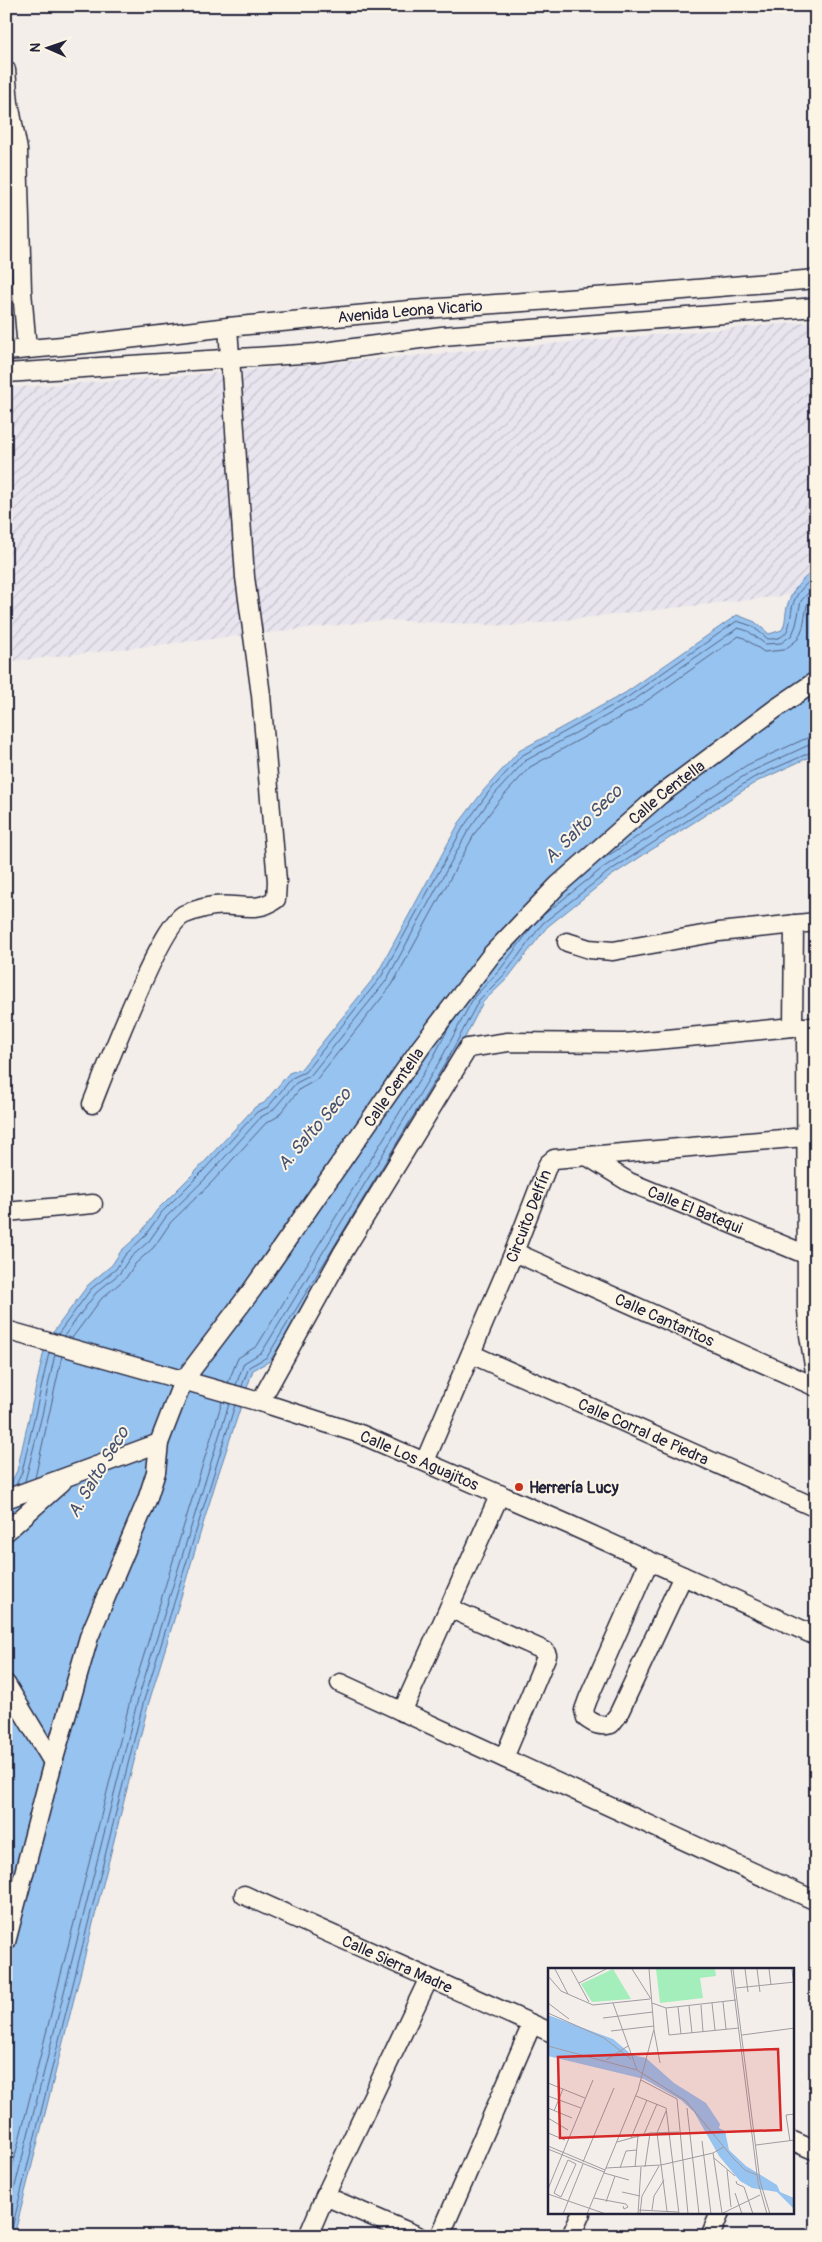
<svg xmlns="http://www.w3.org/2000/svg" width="822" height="2242" viewBox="0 0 822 2242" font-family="Pangolin,sans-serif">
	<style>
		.industrial { fill: url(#industrial-furrows) }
		.water { fill: #97c3f0; stroke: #6883a8 }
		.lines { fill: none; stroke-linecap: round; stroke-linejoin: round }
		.shore { stroke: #516283; stroke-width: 1 }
		.minor-casing { stroke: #22223b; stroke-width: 21 }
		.minor { stroke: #fcf5e5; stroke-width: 18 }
		.poi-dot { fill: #c8321e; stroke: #fcf5e5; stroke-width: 2 }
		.labels { text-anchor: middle; stroke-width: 4; stroke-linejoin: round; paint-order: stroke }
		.street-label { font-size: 16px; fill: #22223b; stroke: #fcf5e5 }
		.poi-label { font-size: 16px; font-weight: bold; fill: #22223b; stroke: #fcf5e5; text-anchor: start }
		.water-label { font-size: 18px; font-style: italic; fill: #455271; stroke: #fcf5e5 }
		.inset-road { fill: none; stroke: #9f9ca3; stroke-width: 1 }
		.view { fill: #d62828; fill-opacity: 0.15; stroke: #d62828; stroke-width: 2.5 }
		.inset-edge { fill: none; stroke: #22223b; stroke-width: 2.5 }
	</style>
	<defs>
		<pattern id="industrial-furrows" width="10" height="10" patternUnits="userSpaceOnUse" patternTransform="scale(1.25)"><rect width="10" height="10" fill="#e8e5ee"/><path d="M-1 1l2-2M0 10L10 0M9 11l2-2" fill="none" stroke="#c7c4cd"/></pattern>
	</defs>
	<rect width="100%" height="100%" fill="#f3eee9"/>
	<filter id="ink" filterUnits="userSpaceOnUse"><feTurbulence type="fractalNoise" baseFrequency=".02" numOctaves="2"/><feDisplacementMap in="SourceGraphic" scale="10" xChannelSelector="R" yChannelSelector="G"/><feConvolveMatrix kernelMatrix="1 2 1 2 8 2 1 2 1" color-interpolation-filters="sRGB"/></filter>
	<g filter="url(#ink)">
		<!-- industrial -->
		<path class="industrial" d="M816,321V570L800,584L791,595L511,626L384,620L6,662V388L166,377Z"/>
		<!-- water -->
		<path class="water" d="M816,570V754L756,782L611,876L547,927L507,979L483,1002L451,1065L270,1361L253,1370L217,1478L149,1702L14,2236H6V1492L17,1471L46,1342L88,1285L112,1265L121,1251L140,1234L157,1210L198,1169L255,1107L264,1103L289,1073L301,1069L377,974L459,823L484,790L519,751L625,693L737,615L755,622L769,634L782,630C786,622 785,615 787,607C790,593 803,576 816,570Z"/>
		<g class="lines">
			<!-- shore -->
			<path class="shore" d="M603,859L747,765L807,738L816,736
				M542,916L604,867L750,772L809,745L816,744
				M58,1334L91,1289L116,1269L125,1255L144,1237L161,1213L202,1172L257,1112L268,1107L292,1078L305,1072L381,977L464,826L488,793L521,756L628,697L737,621L752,626L768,639C796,640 787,616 795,599C799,590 808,582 816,576
				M64,1336L96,1293L120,1273L129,1259L149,1241L166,1217L207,1177L261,1117L272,1111L296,1083L310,1076L386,981L469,829L492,797L525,761L631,702L738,628L748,631L765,644L781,643L792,635L796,625L801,601L816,584
				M72,1338L102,1298L126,1278L135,1264L154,1247L171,1222L212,1182L266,1123L277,1117L300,1089L316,1080L392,985L475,833L498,802L530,767L635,709L739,636L744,638L764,652L784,650L798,639L803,627L807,605L816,594
				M228,1383L238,1358L257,1346L434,1056L450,1025
				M236,1385L244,1363L262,1352L441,1059L474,997L499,971L535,923
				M242,1386L249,1367L267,1357L446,1062L479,1000L504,975L543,923L608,872L753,778L816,750
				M35,1478L62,1356
				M25,1481L42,1415L55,1354
				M16,1485L22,1472L49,1353
				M6,2192L131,1697L222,1402
				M6,2222L138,1699L229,1404
				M10,2236L144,1700L235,1405"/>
			<defs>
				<g id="minor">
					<path d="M6,70L9,103L18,150L22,291L27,349"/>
					<path id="s1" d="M6,351L85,344L228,327L410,310L624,295L816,279"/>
					<path d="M6,373L317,353L442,336L816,307"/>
					<path d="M567,942L589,949L613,951L719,932L816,922"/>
					<path d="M793,1027L794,924"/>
					<path d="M806,1028L807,1308L809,1335L816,1378"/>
					<path d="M92,1104C104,1074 161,923 185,914C193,911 205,907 214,906C237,903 256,914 276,899L277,881L261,695L245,577L228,327"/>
					<path id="s2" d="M587,1156L629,1182L807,1255H816"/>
					<path d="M6,1212L93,1204"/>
					<path id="s3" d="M514,1252L816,1387"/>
					<path id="s4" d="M6,1330L260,1402L360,1434L570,1525L816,1636"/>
					<path id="s5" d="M471,1354L816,1508"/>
					<path d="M260,1402L342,1254L468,1048L508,1042L624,1043L793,1027H816"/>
					<path id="s6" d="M425,1461L514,1252L548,1164L554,1159L816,1136"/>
					<path id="s7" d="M6,1499L159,1443L183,1381L252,1290L421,1047L492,954L558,885L660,795L775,709L816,681"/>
					<path d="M6,1532L62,1482"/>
					<path d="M649,1561L588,1699L584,1710L586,1718C594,1724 600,1727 611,1724L618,1715L683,1576"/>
					<path d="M449,1608L545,1651L547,1655L504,1758"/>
					<path d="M340,1683L816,1901"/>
					<path d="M6,1684L53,1762"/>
					<path d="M402,1712L500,1494"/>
					<path id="s8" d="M244,1895L550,2032"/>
					<path d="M6,1942L53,1762L89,1637L147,1500L156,1472L159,1443"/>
					<path d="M793,2141L816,2151"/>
					<path d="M325,2196L418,2236"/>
					<path d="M308,2236L325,2196L429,1978"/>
					<path d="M440,2236L532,2024"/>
					<path d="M571,2236L581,2213"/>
					<path d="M710,2236L720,2213"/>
				</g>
			</defs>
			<!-- minor casing -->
			<use href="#minor" class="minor-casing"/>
			<!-- minor -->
			<use href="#minor" class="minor"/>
		</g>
	</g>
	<!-- markers -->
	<circle class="poi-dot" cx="519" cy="1487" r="5"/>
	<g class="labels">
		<!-- street labels -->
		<g class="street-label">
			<text dy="6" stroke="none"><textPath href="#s1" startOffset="406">Avenida Leona Vicario</textPath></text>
			<text dy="6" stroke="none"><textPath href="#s7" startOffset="995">Calle Centella</textPath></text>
			<text dy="6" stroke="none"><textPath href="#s7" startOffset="591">Calle Centella</textPath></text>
			<text dy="6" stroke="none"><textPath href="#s2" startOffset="121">Calle El Batequi</textPath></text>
			<text dy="6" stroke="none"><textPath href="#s6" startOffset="266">Circuito Delfín</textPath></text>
			<text dy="6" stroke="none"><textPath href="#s3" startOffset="165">Calle Cantaritos</textPath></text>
			<text dy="6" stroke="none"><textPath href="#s5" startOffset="189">Calle Corral de Piedra</textPath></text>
			<text dy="6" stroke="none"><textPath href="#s4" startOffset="434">Calle Los Aguajitos</textPath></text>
			<text dy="6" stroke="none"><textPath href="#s8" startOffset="168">Calle Sierra Madre</textPath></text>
		</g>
		<!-- poi labels -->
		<g class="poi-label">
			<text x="529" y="1493">Herrería Lucy</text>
		</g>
		<!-- water labels -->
		<g class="water-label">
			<text transform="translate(583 824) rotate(-45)" y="6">A. Salto Seco</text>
			<text transform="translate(314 1129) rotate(-49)" y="6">A. Salto Seco</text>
			<text transform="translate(98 1472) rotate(-59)" y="6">A. Salto Seco</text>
		</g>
	</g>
	<!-- overview -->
	<g transform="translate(548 1968)">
		<rect width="246" height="246" fill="#f3eee9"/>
		<path d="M65,1L83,31L44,34L33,16ZM108,1H167L168,8L152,10L155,30L112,35Z" fill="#a4eebc"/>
		<path d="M0,47L65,71L84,87L98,90L126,115L158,135L172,156L171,160L177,163L181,182L198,198L229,217L232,224L246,230V241L229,224L204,220L192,213L171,188L146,144L133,132L96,111L0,88Z" fill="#97c3f0"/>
		<path class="inset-road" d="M7,1L20,26M23,1L41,34M84,1L103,31M183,1L210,214L219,246M185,1L212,213L222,246M197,1L200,24M209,1L212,24M221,1L223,17M244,1L246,21M0,8L13,23L45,37L102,31M31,15L58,1M188,20L247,14M175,34L178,61M0,35L21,51M65,35L89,102L138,133L185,190L197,202L209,207M104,35L118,40L188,32M164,35L167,62M153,37L155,64M141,38L144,65M130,39L133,66M118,40L121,67L191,60M0,45L56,70L83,91M55,50L105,44M106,62L112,95M63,63L106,58M194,67L247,60M0,78L89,102M58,92L80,78M93,112L129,131L140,246M0,115L37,130M0,128L33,140M88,128L118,140L131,246M0,140L24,150M139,140L151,246M6,143L15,121M118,143L109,165L119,243M0,150L20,162M0,165L17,172M96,166L109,136M83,170L99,132M154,173L163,246M242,173L238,147L247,146M69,174L102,165L131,164M208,177L247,172M0,178L57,202M0,181L56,204M165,185L174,245M166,190L187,208M20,192L28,196L13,229L6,225ZM35,194L66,120M87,199L90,168M97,199L102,165M58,200L113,197L165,185L176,179M72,200L78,183L89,182M179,202L183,239M56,205L81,212M188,213L189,216L196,219L205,246M0,221L45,112M74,224L92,228M187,225L194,246M0,226L58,246M46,230L78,236L80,239L76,241L75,238M58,234L67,208M91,242L130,244M104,242L106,228L116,212M15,246L35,196M39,246L90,122L106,61L101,1M90,246L93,199M92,246L94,228L111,198M173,246L212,227"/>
		<path class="view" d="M230,81L233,162L12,170L10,89Z"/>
		<rect width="246" height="246" class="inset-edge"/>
	</g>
	<!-- margin -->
	<rect width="822" height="2242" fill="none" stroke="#fcf5e5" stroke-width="25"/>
	<rect x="12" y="12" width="797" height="2217" fill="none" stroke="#22223b" stroke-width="2" filter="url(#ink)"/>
	<!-- north arrow -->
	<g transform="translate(48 48) rotate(272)" stroke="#fcf5e5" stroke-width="4" paint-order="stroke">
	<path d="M0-4L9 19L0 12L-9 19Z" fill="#22223b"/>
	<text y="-8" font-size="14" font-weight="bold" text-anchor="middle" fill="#22223b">N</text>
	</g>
</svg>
